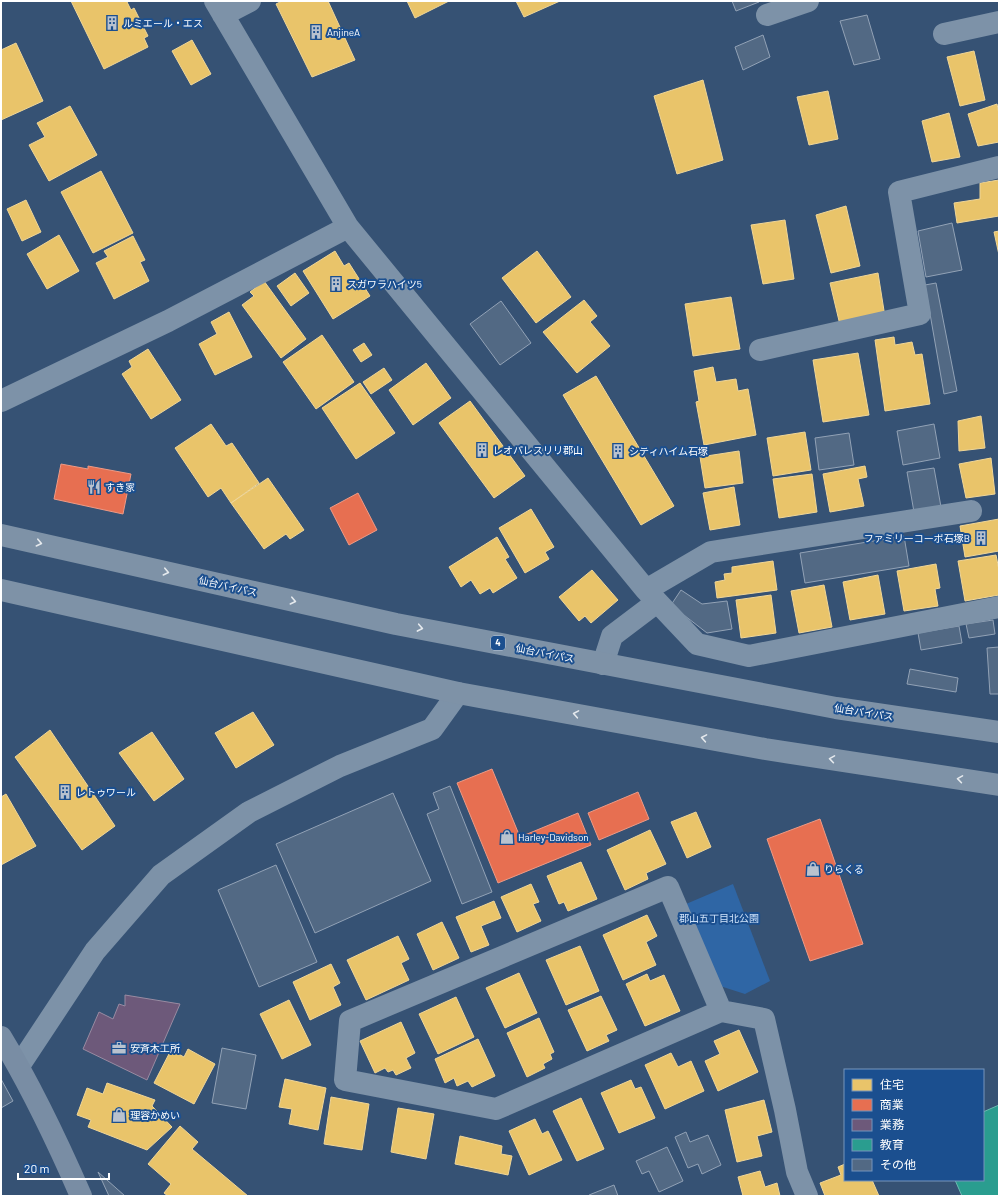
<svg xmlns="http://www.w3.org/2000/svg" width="1000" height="1197" viewBox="0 0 1000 1197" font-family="Barlow,'Noto Sans JP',sans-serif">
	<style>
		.green { fill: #2f66a5 }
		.homes { fill: #e9c46a; stroke: #f0d697 }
		.shops { fill: #e76f51; stroke: #ee9a85 }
		.offices { fill: #6d597a; stroke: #998ba2 }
		.schools { fill: #2a9d8f; stroke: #6abab1 }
		.building { fill: #526984; stroke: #92a2b6 }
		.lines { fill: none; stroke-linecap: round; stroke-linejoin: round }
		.street { stroke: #7d92a8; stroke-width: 22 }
		.secondary { stroke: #798da4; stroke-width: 22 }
		.highway { stroke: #7e92a7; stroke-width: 22 }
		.oneway { stroke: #e5e9ed }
		.labels { text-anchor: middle; stroke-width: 4; stroke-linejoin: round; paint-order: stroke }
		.shield { fill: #1b4f8f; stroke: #bbcadd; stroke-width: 1 }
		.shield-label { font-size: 9px; font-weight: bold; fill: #fff }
		.poi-label { font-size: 10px; fill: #fff; stroke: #1b4f8f; text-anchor: start }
		.street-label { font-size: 10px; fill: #fff; stroke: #1b4f8f }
		.park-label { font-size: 10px; fill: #cfe3fa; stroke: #1b4f8f }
	</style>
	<rect width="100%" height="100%" fill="#365274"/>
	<!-- green -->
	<path class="green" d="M733,884L770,981L745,994L720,986L686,904Z"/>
	<!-- homes -->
	<path class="homes" d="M71,1H130L127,2L131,10L134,8L148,36L144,38L148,47L104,69Z
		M282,1H328L355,60L312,77L276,4Z
		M407,1H449L415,18Z
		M516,1H560L524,17Z
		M192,40L211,74L191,85L172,51Z
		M16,43L43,101L1,120V50Z
		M974,51L985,100L960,106L947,57Z
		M703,80L723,160L677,174L654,96Z
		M828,91L838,139L809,145L797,97Z
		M997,104L999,114V142L978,146L968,114Z
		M70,106L97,155L49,181L29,145L45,137L37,123Z
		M949,113L960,157L932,162L922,121Z
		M101,171L133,233L93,253L61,192Z
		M999,180V216L957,223L954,203L980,199V183Z
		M26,200L41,232L22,241L7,209Z
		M846,206L860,266L831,273L816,215Z
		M785,220L794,279L763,284L751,225Z
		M999,231V255L994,232Z
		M59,235L79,271L47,289L27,254Z
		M133,236L145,260L140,262L149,281L114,299L96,263L108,257L104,251Z
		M335,251L344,266L349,263L370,296L333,319L303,271Z
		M537,251L571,297L536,323L502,278Z
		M295,273L309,293L291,306L277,286Z
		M878,273L885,317L840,325L830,283Z
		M264,281L306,339L281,358L242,305L254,296L250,292Z
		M731,297L740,349L693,356L685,304Z
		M584,300L597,316L590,322L610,346L577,373L543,332Z
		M229,312L252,357L215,375L199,344L217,334L211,322Z
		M322,335L354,382L316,409L283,362Z
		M894,337L895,345L912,342L915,355L922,354L930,404L885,411L875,340Z
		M364,343L372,355L361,362L353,350Z
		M148,349L181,400L151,419L122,374L132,367L129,361Z
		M858,353L869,415L823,422L813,360Z
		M426,363L451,398L413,425L389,390Z
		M713,367L716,382L736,379L738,391L748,389L756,435L704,445L696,402L699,401L694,371Z
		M384,368L392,380L371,394L363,382Z
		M596,376L674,506L641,525L563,395Z
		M360,383L395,433L356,459L322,408Z
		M470,401L525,476L494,498L439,423Z
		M981,416L985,448L959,451L958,421Z
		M211,424L226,446L232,443L259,483L231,503L221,488L208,497L175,448Z
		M805,432L811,470L773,476L767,438Z
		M739,451L743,483L705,488L700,457Z
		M991,458L995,494L966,498L959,464Z
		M865,466L867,477L858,479L864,506L830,512L823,474Z
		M812,474L817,512L779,518L773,479Z
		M268,478L304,530L290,539L286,534L264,549L231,503Z
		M734,487L740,525L710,530L703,493Z
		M531,509L554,547L545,552L549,559L525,573L499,528Z
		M999,519V551L965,557L960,526Z
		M497,537L509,557L505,559L517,578L493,593L490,588L480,594L471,580L461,587L449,567Z
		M996,555L999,570V595L965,601L958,561Z
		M773,561L777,590L717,598L715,582L725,580L724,574L732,573V567Z
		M936,564L940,588L935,589L938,606L904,611L897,571Z
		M592,570L618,600L591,623L585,616L579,621L559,597Z
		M878,575L885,614L850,620L843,582Z
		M824,585L832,627L799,633L791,591Z
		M771,595L776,633L741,638L736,600Z
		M253,712L274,745L236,768L215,733Z
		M50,730L115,826L82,850L15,757Z
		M152,732L184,779L154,801L119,753Z
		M6,794L36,846L1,865V797Z
		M696,812L711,847L687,858L671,822Z
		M650,830L666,864L646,873L648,879L625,890L607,850Z
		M581,862L597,899L568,911L564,902L559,904L547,876Z
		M531,884L539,902L533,904L541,921L517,932L501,897Z
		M494,901L501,918L481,926L489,945L471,952L456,917Z
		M647,915L657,936L646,942L656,965L623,980L603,935Z
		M442,922L459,958L433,970L417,934Z
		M398,936L409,959L401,963L409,980L366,1000L347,960Z
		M580,946L599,991L566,1005L546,960Z
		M331,964L340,983L333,987L341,1005L310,1020L293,982Z
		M519,973L537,1013L505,1028L486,988Z
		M647,974L650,981L664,975L680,1011L645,1026L626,984Z
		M601,996L617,1030L606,1035L609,1041L587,1051L568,1010Z
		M456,997L474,1037L438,1054L419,1014Z
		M289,1000L311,1045L282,1059L260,1014Z
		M539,1018L554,1052L550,1054L552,1059L543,1064L545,1068L527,1077L507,1033Z
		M401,1022L415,1053L406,1058L411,1068L396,1075L393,1070L388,1072L385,1068L375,1073L360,1041Z
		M739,1030L758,1072L718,1091L705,1061L720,1054L714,1041Z
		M478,1039L495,1076L472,1087L468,1081L457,1086L454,1078L445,1083L435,1059Z
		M188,1049L215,1064L194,1104L154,1083L171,1050L184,1057Z
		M671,1053L678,1067L691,1061L704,1091L665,1109L645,1065Z
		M285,1079L326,1088L318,1130L289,1124L292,1109L279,1107Z
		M631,1080L635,1089L641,1087L655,1118L619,1133L601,1093Z
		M107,1083L155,1100L152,1106L172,1127L147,1150L88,1127L91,1120L77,1115L87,1088L103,1094Z
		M331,1097L369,1104L362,1150L324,1144Z
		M581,1098L604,1149L577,1161L553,1111Z
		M764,1100L772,1132L757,1136L762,1156L737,1162L725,1110Z
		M398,1108L434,1114L426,1159L391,1152Z
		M535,1119L542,1134L548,1131L562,1160L529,1175L509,1131Z
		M180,1126L198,1142L192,1149L248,1196H168L164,1193L171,1184L148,1164Z
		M460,1136L502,1146L501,1154L512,1156L508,1175L455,1164Z
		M845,1164V1180H872L879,1196H825L820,1183L841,1175L838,1167Z
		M760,1171L765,1187L777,1183L780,1196H743L738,1177Z"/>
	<!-- shops -->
	<path class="shops" d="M61,464L88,469V466L131,474L123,514L54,499Z
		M358,493L377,530L349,545L330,508Z
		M492,769L520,837L578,813L591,845L498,883L457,783Z
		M638,792L649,819L599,840L588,813Z
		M820,819L863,944L810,961L767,839Z"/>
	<!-- offices -->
	<path class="offices" d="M125,995L180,1004L147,1080L83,1049L99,1012L113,1019L119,1004L125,1006Z"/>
	<!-- schools -->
	<path class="schools" d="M999,1105V1196H962L955,1180H983V1112Z"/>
	<!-- building -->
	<path class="building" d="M732,1H759V2L736,11Z
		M867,15L880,59L854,65L840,21Z
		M763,35L770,57L743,70L735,47Z
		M952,223L962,270L926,277L918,231Z
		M936,283L957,391L944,394L925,285Z
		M501,301L531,343L500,365L470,324Z
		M934,424L940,458L903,465L897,431Z
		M849,433L854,465L819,470L815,438Z
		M934,468L941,507L914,512L907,472Z
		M904,536L909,566L805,583L800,553Z
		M681,590L702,604L727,601L732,629L707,633L671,605Z
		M993,620L995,634L969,638L966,624Z
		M959,626L962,643L921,650L918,633Z
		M999,647V694H990L987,648Z
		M910,669L958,678L956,692L907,684Z
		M450,786L492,892L462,904L427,814L439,809L433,793Z
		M393,793L431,881L315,933L276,844Z
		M276,865L317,962L259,987L218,890Z
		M222,1048L256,1055L246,1109L212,1103Z
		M1,1079L13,1101L1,1108Z
		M686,1132L690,1142L708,1135L721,1165L702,1174L698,1164L688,1168L675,1137Z
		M667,1147L683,1181L659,1192L649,1171L642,1174L636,1161Z
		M98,1172L125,1196H109Z
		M614,1185L618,1196H589V1195Z"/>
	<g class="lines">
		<!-- street -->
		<path class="street" d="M215,1L348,227L646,590L697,644L749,656L999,607
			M223,15L250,1
			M767,15L808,1
			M944,34L999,22
			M760,350L920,314L899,192L999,167
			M1,401L168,321L348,227
			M646,590L711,552L971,511
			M603,664L612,636L657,602
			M721,1011L668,887L350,1021L345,1080L496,1109L721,1011L764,1019L785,1110L797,1172L807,1196
			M19,1066L95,951L161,875L249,812L340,766L432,729L458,693"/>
		<!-- secondary -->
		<path class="secondary" d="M1,1037C32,1088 57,1141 81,1196"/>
		<!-- highway -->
		<path class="highway" d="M1,535L396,624L836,708L999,732
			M1,590L458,693L765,749L999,785"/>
	</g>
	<!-- one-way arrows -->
	<defs><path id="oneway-chevron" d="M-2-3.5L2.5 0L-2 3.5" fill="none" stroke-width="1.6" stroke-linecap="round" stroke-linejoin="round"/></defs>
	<g class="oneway">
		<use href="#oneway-chevron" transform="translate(39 543) rotate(13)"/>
		<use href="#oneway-chevron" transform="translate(166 572) rotate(13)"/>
		<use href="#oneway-chevron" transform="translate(293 601) rotate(13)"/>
		<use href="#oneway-chevron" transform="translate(420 628) rotate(11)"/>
		<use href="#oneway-chevron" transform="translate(576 714) rotate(-170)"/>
		<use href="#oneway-chevron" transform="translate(704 738) rotate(-170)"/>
		<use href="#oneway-chevron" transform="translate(832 759) rotate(-171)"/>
		<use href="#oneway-chevron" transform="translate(960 779) rotate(-171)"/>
	</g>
	<!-- icons -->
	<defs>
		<symbol id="building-bare" viewBox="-9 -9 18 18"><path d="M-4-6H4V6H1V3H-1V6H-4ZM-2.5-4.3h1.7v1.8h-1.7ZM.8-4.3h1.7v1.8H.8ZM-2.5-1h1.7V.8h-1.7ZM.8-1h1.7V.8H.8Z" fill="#b9c2ce" stroke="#1b4f8f" stroke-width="2.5" paint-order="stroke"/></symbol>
		<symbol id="restaurant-bare" viewBox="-9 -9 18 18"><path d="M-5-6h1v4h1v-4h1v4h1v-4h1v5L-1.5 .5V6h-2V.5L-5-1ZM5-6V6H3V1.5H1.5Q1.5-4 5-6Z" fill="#b9c2ce" stroke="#1b4f8f" stroke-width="2.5" paint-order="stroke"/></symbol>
		<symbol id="shop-bare" viewBox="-9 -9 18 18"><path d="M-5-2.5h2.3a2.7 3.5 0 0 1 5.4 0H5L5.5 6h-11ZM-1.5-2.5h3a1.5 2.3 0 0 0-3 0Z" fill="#b9c2ce" stroke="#1b4f8f" stroke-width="2.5" paint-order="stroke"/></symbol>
		<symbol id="office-bare" viewBox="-9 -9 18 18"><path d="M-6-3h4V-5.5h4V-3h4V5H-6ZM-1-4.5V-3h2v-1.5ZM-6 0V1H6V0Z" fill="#b9c2ce" stroke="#1b4f8f" stroke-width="2.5" paint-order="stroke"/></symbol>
	</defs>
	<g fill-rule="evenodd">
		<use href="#building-bare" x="102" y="13" width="20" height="20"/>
		<use href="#building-bare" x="306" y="22" width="20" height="20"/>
		<use href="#building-bare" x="326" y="274" width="20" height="20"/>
		<use href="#building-bare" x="472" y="440" width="20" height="20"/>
		<use href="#building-bare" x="608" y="441" width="20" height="20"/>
		<use href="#restaurant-bare" x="84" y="477" width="20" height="20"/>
		<use href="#building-bare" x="971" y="528" width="20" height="20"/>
		<use href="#building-bare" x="55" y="782" width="20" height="20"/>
		<use href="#shop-bare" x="497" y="827" width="20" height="20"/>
		<use href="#shop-bare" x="803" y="859" width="20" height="20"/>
		<use href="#office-bare" x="109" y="1038" width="20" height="20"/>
		<use href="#shop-bare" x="109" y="1105" width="20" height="20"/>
	</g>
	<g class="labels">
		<!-- shield labels -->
		<rect class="shield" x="491" y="636" width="14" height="14" rx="3"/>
		<g class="shield-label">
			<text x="498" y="646">4</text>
		</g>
		<!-- poi labels -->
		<g class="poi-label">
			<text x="123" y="27">ルミエール・エス</text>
			<text x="327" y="36">AnjineA</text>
			<text x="347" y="288">スガワラハイツ5</text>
			<text x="493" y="454">レオパレスリリ郡山</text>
			<text x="629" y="455">シティハイム石塚</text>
			<text x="105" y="491">すき家</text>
			<text x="970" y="542" text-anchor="end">ファミリーコーポ石塚B</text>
			<text x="76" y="796">レトゥワール</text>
			<text x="518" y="841">Harley-Davidson</text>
			<text x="824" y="873">りらくる</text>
			<text x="130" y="1052">安斉木工所</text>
			<text x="130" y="1119">理容かめい</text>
		</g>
		<!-- street labels -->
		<g class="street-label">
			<text transform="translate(228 586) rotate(13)" y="4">仙台バイパス</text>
			<text transform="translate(545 653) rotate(11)" y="4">仙台バイパス</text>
			<text transform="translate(864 712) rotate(9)" y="4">仙台バイパス</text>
		</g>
		<!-- park labels -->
		<g class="park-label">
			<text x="719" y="922">郡山五丁目北公園</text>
		</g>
	</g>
	<!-- border -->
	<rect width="1000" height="1197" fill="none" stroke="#ffffff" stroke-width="4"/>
	<!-- legend -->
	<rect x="844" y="1069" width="140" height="112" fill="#1b4f8f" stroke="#7695bc"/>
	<rect x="852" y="1079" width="20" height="12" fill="#e9c46a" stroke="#7695bc"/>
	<text x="880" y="1089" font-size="12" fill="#ffffff">住宅</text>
	<rect x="852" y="1099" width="20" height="12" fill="#e76f51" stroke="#7695bc"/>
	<text x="880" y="1109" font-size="12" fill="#ffffff">商業</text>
	<rect x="852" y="1119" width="20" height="12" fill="#6d597a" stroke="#7695bc"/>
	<text x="880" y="1129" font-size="12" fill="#ffffff">業務</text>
	<rect x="852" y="1139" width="20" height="12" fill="#2a9d8f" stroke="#7695bc"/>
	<text x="880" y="1149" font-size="12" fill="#ffffff">教育</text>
	<rect x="852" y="1159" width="20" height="12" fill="#526984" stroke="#7695bc"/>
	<text x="880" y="1169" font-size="12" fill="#ffffff">その他</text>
	<!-- scale -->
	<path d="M18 1173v6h91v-6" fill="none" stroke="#ffffff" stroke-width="2"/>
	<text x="24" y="1173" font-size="12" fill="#ffffff" stroke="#1b4f8f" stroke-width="3" paint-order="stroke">20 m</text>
</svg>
